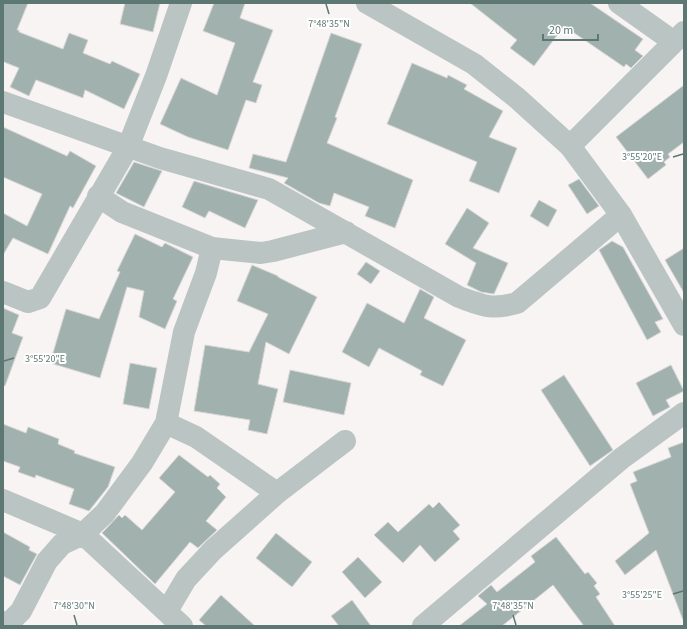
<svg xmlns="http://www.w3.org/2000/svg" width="687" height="629" viewBox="0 0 687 629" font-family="'Source Sans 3',sans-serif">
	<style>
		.building { fill: #a1b1ae; stroke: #d8d6d6 }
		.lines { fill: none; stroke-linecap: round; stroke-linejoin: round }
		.minor { stroke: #bac4c2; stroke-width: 22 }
		.tertiary { stroke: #bac4c2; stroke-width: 22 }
		.ticks { fill: none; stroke: #5d7873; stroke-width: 1.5 }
		.ticks-label { font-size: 10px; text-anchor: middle; fill: #5d7873; stroke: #fff; stroke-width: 4; stroke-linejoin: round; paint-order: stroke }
	</style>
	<rect width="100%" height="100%" fill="#f7f4f3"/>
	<!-- building -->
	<path class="building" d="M3,3H28L17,30H19V32L63,49L69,33L88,40L83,53L110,64L112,61L140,74L124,109L85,90L83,98L36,80L29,96L10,87L19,68L4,62L3,63Z
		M125,3H160L153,32L120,24Z
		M214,3H245L240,18L273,30L253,82L262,85L256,103L246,100L228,150L188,137L160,124L181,78L217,95L235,43L203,31Z
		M470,3H590L643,39L635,50L643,56L631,68L626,64L624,67L564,26L534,66L510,48L517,40Z
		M331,33L362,44L335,117L337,118L327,143L413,180L395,228L365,216L369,207L334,193L330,206L319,203L284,183L288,178L249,168L253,154L286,162Z
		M412,63L447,78L448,75L467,85L464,89L503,111L489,137L517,148L499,193L469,181L477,162L387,124Z
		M684,85V142L668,154L670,157L664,162L666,165L648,179L616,137Z
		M3,127L67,156L70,151L96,166L73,208L70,206L48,254L13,238L3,255V213L27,226L42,194L3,177Z
		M134,162L162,171L144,207L116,193Z
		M579,179L599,206L587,214L568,185Z
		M194,181L258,200L245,228L209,211L205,218L182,207Z
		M539,200L557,210L548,227L530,216Z
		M467,208L489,223L473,248L508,263L494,294L481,292L467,285L476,263L445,244Z
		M135,234L162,247L165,243L193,257L173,299L177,301L165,329L139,317L144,291L127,287L100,378L50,363L66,309L99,319L120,272L117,271Z
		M612,241L623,247L663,319L655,322L661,332L647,340L599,250Z
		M684,248V293L665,260Z
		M366,262L380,271L371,284L357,274Z
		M252,265L278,276V277L317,297L289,354L266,342L258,384L278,389L267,434L248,430L250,420L194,411L205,345L249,352L268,314L237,301Z
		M420,289L434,297L424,318L466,340L443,386L420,375L422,371L379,348L369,367L342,352L367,303L404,323Z
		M3,308L19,315L12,333L23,337L5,386L3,385Z
		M130,363L157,368L149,409L123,404Z
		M671,365L684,391L666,400L670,407L653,416L636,383Z
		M290,370L351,383L344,415L283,402Z
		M564,375L613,450L590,466L541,390Z
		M3,424L26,433L28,427L59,439L58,444L75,451L74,453L115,467L108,487L89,511L69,504L74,489L36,475L35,478L18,472L20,467L3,461Z
		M684,442V620H683L656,550L625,575L615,561L649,533L630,484L637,481L633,472L671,457L668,448Z
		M179,455L208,477L210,475L220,484L217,488L226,497L206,521L217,530L198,548L190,542L155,584L102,533L119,515L122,518L125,515L142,530L175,492L159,478Z
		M439,502L460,525L453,531L460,539L435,562L420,545L403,563L374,535L388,522L398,532L429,504L433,508Z
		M3,532L30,547L29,550L37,554L20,585L3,576Z
		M276,533L312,562L292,587L256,558Z
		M556,537L585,574L588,572L597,583L594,586L600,594L596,597L615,626H584L553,585L502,626H459L487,604L478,596L491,585L497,592L535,562L531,556Z
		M358,557L382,582L365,598L342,572Z
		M221,595L255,626H206L199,620Z
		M352,600L371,626H339L331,616Z"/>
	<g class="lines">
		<!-- minor -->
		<path class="minor" d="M619,3L674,42
			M3,102L160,158L269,189L459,297C484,306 491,310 517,303L621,215
			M570,146L684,32
			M212,248L261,253L273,251L346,232
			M3,292L28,302L40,298L128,147L156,76L181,3
			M166,423L196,437L277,493
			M3,500L83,534L182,626
			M167,611L186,579L213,550L277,493L345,441
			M3,623L12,620L21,611L47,561L62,544L83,534L105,513L142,463L166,423L184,332L206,273L212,248L122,212L98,196
			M423,626L622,458L684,413"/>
		<!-- tertiary -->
		<path class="tertiary" d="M367,3L474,64L517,98L570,146L621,215L684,325"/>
	</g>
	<!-- ticks -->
	<path class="ticks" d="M326,4L329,14M673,157L683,154M4,361L14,358M673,594L683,591M74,615L77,625M513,615L516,625"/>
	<g class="ticks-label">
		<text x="329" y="27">7°48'35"N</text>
		<text x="642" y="160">3°55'20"E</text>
		<text x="45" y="362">3°55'20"E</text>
		<text x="642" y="598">3°55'25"E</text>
		<text x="74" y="609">7°48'30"N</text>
		<text x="513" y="609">7°48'35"N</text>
	</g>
	<!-- border -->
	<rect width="687" height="629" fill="none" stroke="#5d7873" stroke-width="8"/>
	<!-- scale -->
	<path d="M543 34v6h55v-6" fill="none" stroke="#5d7873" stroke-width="2"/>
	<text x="549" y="34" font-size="12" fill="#5d7873" stroke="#ffffff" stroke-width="3" paint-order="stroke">20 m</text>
</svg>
